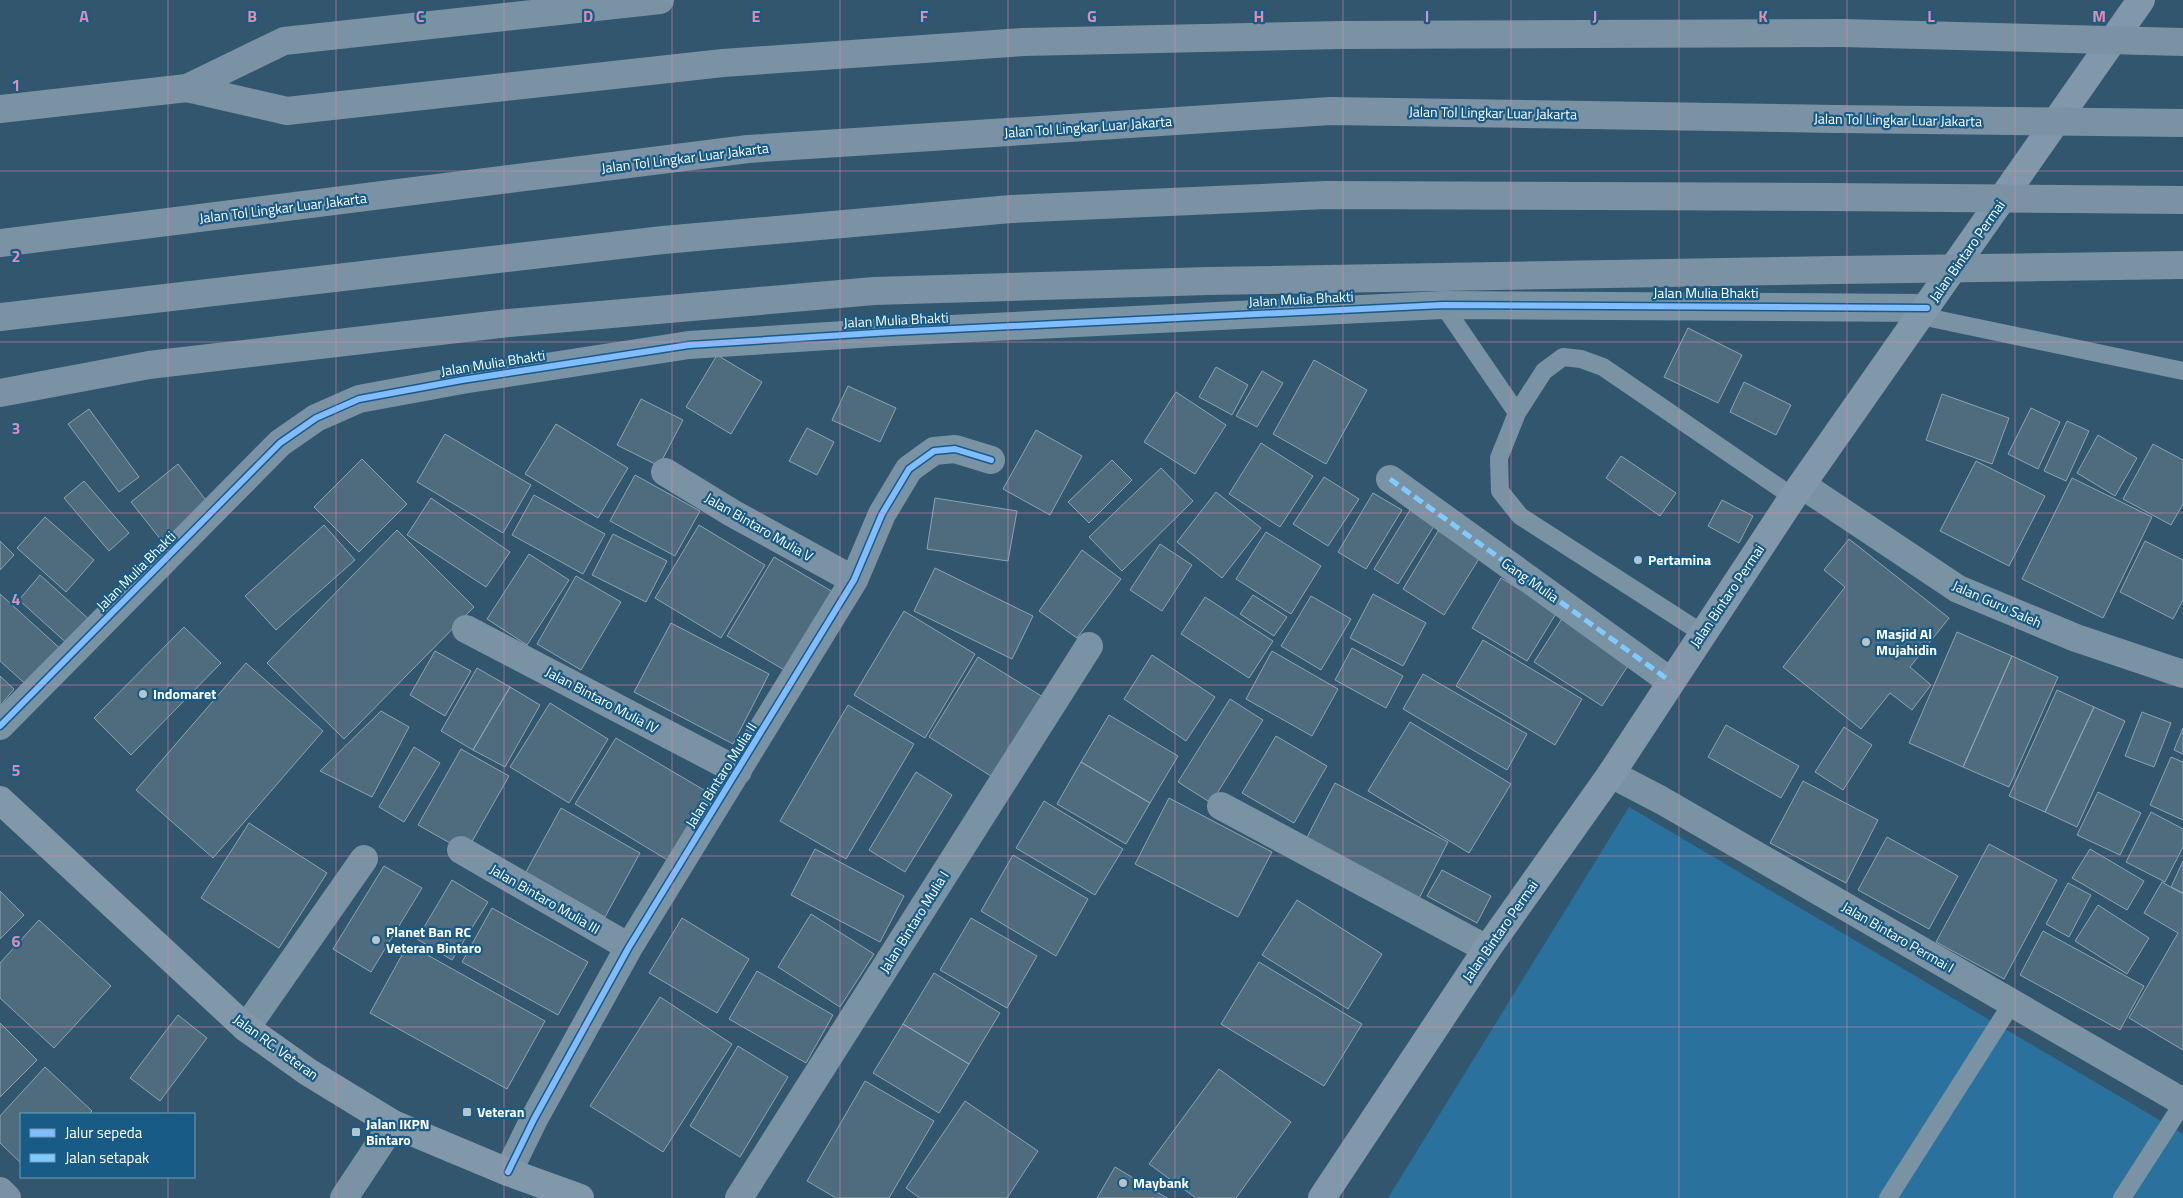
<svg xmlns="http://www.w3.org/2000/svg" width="2183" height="1198" viewBox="0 0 2183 1198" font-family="'Titillium Web',sans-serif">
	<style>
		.green { fill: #2a719d }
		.building { fill: #4f6c7f; stroke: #8da3b1 }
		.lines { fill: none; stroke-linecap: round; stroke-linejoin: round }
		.service { stroke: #7992a4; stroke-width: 18 }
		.minor { stroke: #7992a4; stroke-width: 28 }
		.secondary { stroke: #8098a9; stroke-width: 28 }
		.motorway { stroke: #7a92a3; stroke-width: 28 }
		.motorway-bridge { stroke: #7a92a3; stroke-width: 28 }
		.quiet { stroke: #80caff; stroke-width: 5; stroke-dasharray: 10 5; stroke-linecap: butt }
		.cycleway-casing { stroke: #195b87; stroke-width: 9 }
		.cycleway { stroke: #80bcff; stroke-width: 6 }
		.grid { fill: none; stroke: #e08cad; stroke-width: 1; stroke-opacity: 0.55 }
		.poi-dot { fill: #b7c4cc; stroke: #195b87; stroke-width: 2 }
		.labels { text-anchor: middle; stroke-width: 4.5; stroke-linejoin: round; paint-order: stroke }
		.street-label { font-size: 14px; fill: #fff; stroke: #195b87 }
		.poi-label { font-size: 14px; font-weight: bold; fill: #fff; stroke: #195b87; text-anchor: start }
		.grid-label { font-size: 16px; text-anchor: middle; font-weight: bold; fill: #e08cad; stroke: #195b87; stroke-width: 4.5; stroke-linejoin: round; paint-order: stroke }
	</style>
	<rect width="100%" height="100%" fill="#32566e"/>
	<!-- green -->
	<path class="green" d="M1629,807L2183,1134V1198H1388Z"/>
	<!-- building -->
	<path class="building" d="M1688,328L1742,355L1718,403L1664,377Z
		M717,355L762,382L731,434L686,407Z
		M1314,360L1367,390L1326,464L1273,434Z
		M1216,367L1248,385L1232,415L1199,397Z
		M1262,371L1283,383L1257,427L1236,416Z
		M1744,382L1791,405L1776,435L1730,412Z
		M848,386L896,408L880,442L832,420Z
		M1176,392L1226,425L1195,474L1144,442Z
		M1942,394L2009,418L1992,464L1926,440Z
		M641,399L683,420L659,466L617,445Z
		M2031,408L2060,422L2038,469L2008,454Z
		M89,409L139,477L119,492L68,424Z
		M2067,421L2089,431L2066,481L2044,471Z
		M556,424L628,468L598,518L525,474Z
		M807,428L834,442L817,475L789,461Z
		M1036,430L1082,456L1050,515L1003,489Z
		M445,434L531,485L503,533L417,482Z
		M2098,435L2137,458L2115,496L2077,473Z
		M1261,443L1313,476L1280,527L1229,494Z
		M2153,444L2183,460V504L2171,525L2123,499Z
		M1621,456L1676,493L1660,516L1606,478Z
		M362,459L407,504L359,552L314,507Z
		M1112,460L1132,480L1089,523L1068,502Z
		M1976,461L2045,496L2009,566L1940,531Z
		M178,464L212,508L165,545L131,502Z
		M1161,468L1193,501L1122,571L1089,537Z
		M635,475L700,511L675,556L610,521Z
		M1324,477L1359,499L1328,546L1293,524Z
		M2072,478L2152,517L2103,618L2022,579Z
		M84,481L129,533L109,551L64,498Z
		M1216,492L1261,528L1222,578L1177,542Z
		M1373,493L1402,510L1366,569L1338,552Z
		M534,495L605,534L583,574L512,535Z
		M431,498L510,552L486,587L407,535Z
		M935,498L1017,511L1008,561L927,549Z
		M1722,500L1753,516L1739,543L1708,526Z
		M1410,510L1434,526L1398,584L1374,569Z
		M45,517L94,560L66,592L17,548Z
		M324,525L355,560L276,630L245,596Z
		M699,525L765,565L721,638L655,598Z
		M397,530L474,607L344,739L267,663Z
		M1438,531L1480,557L1444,615L1403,589Z
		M1266,532L1321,566L1291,614L1236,579Z
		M613,534L667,561L646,602L592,575Z
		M1849,539L1949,618L1910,667L1931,685L1912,710L1890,693L1861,729L1783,667L1845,587L1824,570Z
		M0,541L14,555L0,570Z
		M2145,541L2183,560V600L2173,619L2120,592Z
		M1160,544L1192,565L1162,611L1130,590Z
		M1082,550L1121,579L1077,638L1039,611Z
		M529,554L569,580L527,645L487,619Z
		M774,557L838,595L791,674L727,636Z
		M935,568L1033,616L1012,659L914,611Z
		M40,575L92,622L71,647L19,600Z
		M576,576L621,602L581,670L537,644Z
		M1501,578L1557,612L1527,661L1472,628Z
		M0,594L64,652L31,689L0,661Z
		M1373,594L1426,623L1403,666L1350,638Z
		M1253,595L1287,617L1274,636L1240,614Z
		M1311,596L1351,619L1321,670L1281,646Z
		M1205,597L1273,641L1249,678L1181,634Z
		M904,611L975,654L925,738L854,695Z
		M1563,617L1631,661L1602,706L1534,662Z
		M671,623L769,674L733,744L634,692Z
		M184,627L221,663L131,755L94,718Z
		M1957,632L2012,656L1963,767L1909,743Z
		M1483,640L1582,699L1555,745L1456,686Z
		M1352,648L1403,676L1386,708L1335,680Z
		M435,651L471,671L445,716L410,695Z
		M1272,651L1338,689L1312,736L1246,699Z
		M1152,655L1215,697L1186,741L1124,699Z
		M2012,656L2058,677L2009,787L1963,767Z
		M978,657L1043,697L994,778L929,737Z
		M246,663L323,731L213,858L136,790Z
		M477,668L510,687L473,750L441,731Z
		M1423,674L1527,734L1507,770L1403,709Z
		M0,676L14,689L0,706Z
		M510,687L540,705L505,767L473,750Z
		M2057,690L2094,707L2045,812L2009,796Z
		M1230,699L1263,720L1211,803L1178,782Z
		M550,703L608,739L569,803L510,767Z
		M848,705L914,744L846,859L780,821Z
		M2094,707L2125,721L2077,827L2045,812Z
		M381,711L409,727L372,797L320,771Z
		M2142,712L2171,723L2154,767L2125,756Z
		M1109,715L1178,756L1150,803L1081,762Z
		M1410,722L1511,784L1469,853L1368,791Z
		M1726,725L1799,766L1781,798L1708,757Z
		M1844,727L1872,745L1843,790L1815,772Z
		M2183,728V754L2174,750Z
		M1276,736L1327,766L1294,823L1242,793Z
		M616,738L714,796L674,864L575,804Z
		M414,747L440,763L404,822L379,807Z
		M461,749L509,776L466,852L418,825Z
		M2171,757L2183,762V820L2150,805Z
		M1081,762L1150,803L1126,844L1057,804Z
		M916,772L952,795L905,872L869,850Z
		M1803,781L1878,820L1846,883L1770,843Z
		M1335,783L1448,842L1415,906L1302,847Z
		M2098,792L2141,813L2120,855L2077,835Z
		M1169,798L1272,852L1238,917L1135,864Z
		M1044,801L1123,849L1095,895L1016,848Z
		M561,808L640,853L605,917L526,872Z
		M2151,812L2183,829V847L2165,882L2126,862Z
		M249,823L327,873L279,948L201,898Z
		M1887,837L1958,876L1929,929L1858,890Z
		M1989,844L2057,880L2004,979L1936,942Z
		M815,849L904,896L880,942L791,895Z
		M2090,849L2144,881L2127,910L2072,878Z
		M1013,855L1088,899L1056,956L981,911Z
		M2183,861V893L2171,887Z
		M384,866L422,888L371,972L333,949Z
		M1442,870L1491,896L1477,923L1427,896Z
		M452,880L488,902L452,960L417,939Z
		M2162,882L2183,894V1050L2129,1018L2178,933L2144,913Z
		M2068,883L2091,895L2069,937L2046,924Z
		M0,891L24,915L0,939Z
		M1297,900L1382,954L1348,1009L1262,955Z
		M2098,905L2149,938L2127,974L2075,941Z
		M492,908L588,962L558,1015L462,962Z
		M811,914L874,954L840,1007L778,967Z
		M682,918L749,959L717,1013L649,973Z
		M971,918L1037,956L1007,1008L940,970Z
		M39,920L111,986L54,1048L0,998V963Z
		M2043,931L2144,986L2120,1030L2020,975Z
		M408,944L545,1021L507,1089L370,1013Z
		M1259,962L1362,1024L1324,1086L1221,1024Z
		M757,971L833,1015L806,1063L729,1019Z
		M934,973L1000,1013L969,1064L903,1024Z
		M660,997L732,1044L663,1152L590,1106Z
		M178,1015L207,1038L160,1101L130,1078Z
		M0,1023L37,1060L0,1097Z
		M903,1024L969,1064L939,1113L873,1073Z
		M738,1046L788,1077L740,1157L690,1126Z
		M45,1067L92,1111L89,1114H21V1163L0,1143V1116Z
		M1219,1069L1291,1122L1236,1198H1196L1149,1164Z
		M865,1081L934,1121L889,1198H836L807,1181Z
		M965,1101L1038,1151L1007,1198H920L906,1188Z
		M1115,1167L1167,1198H1097Z"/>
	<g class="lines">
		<!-- service -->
		<path class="service" d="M1443,305L1517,413
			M1921,316L2183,371
			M1702,633L1520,516L1500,491L1499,458L1517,413L1544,371L1563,357L1581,359L1603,367L1793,497
			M1888,1198L2012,1003
			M2122,1198L2183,1103"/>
		<!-- minor -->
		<path class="minor" d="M187,88L284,41L660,0
			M665,472L732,513L854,580
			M1390,479L1670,681
			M1802,485L1958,589L2076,638L2183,674
			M466,629L738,771
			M0,726L280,443L316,418L359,399L462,380L689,345L891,332L1443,305L1927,308
			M1611,774L1661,800L2183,1102
			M1221,806L1487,949
			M461,850L629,947
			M246,1028L364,859
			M508,1172L534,1119L629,947L854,580L882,514L909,469L934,451L955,449L991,460
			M0,1191L7,1198
			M344,1198L393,1124
			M739,1198L1089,646"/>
		<!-- secondary -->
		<path class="secondary" d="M0,800L246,1028L308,1072L393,1124L508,1172L580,1198
			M1322,1198L1487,949L1611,774L1793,497L2141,0"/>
		<!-- motorway -->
		<path class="motorway" d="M0,109L187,88L287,111L723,63L1023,42L1341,35L1843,33
			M0,243L748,149L1330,111L1836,119
			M0,317L663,240L1011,209L1326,195L1830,197
			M0,393L149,365L509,323L874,291L1208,281L1838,270"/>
		<!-- motorway-bridge -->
		<path class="motorway-bridge" d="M1843,33L2183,42
			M1836,119L2183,123
			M1830,197L2183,200
			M1838,270L2183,265"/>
		<!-- quiet -->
		<path class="quiet" d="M1390,479L1670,681"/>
		<defs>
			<path id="cycleway" d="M0,726L280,443L316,418L359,399L462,380L689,345L891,332L1443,305L1927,308
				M508,1172L534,1119L629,947L854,580L882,514L909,469L934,451L955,449L991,460"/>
		</defs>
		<!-- cycleway casing -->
		<use href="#cycleway" class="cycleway-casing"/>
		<!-- cycleway -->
		<use href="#cycleway" class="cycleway"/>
	</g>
	<!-- grid -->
	<path class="grid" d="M168,0V1114M336,0V1198M504,0V1198M672,0V1198M840,0V1198M1008,0V1198M1175,0V1198M1343,0V1198M1511,0V1198M1679,0V1198M1847,0V1198M2015,0V1198M0,171H2183M0,342H2183M0,513H2183M0,685H2183M0,856H2183M0,1027H2183M168,1177V1198"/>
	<!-- markers -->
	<g class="poi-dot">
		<circle cx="1638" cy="560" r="5"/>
		<circle cx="1866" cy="642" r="5"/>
		<circle cx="143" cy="694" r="5"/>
		<circle cx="376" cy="940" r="5"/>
		<rect x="462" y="1107" width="10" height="10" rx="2.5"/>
		<rect x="351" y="1127" width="10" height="10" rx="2.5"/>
		<circle cx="1123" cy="1183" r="5"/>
	</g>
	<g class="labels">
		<!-- street labels -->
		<g class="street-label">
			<text transform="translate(1493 113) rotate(1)" y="5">Jalan Tol Lingkar Luar Jakarta</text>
			<text transform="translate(1898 120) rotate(1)" y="5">Jalan Tol Lingkar Luar Jakarta</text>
			<text transform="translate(1088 127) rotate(-4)" y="5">Jalan Tol Lingkar Luar Jakarta</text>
			<text transform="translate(685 158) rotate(-7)" y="5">Jalan Tol Lingkar Luar Jakarta</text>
			<text transform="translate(283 208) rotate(-7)" y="5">Jalan Tol Lingkar Luar Jakarta</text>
			<text transform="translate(1967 251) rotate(-55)" y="5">Jalan Bintaro Permai</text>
			<text x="1706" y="298">Jalan Mulia Bhakti</text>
			<text transform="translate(1301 299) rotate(-3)" y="5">Jalan Mulia Bhakti</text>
			<text transform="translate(896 320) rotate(-3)" y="5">Jalan Mulia Bhakti</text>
			<text transform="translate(493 363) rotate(-9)" y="5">Jalan Mulia Bhakti</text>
			<text transform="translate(759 527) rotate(30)" y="5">Jalan Bintaro Mulia V</text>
			<text transform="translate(136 571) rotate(-45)" y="5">Jalan Mulia Bhakti</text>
			<text transform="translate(1530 580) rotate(35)" y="5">Gang Mulia</text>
			<text transform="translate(1727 596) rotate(-56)" y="5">Jalan Bintaro Permai</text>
			<text transform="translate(1997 604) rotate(24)" y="5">Jalan Guru Saleh</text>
			<text transform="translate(602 700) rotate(28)" y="5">Jalan Bintaro Mulia IV</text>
			<text transform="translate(721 775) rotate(-58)" y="5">Jalan Bintaro Mulia II</text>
			<text transform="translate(545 899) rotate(30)" y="5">Jalan Bintaro Mulia III</text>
			<text transform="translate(914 922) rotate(-58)" y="5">Jalan Bintaro Mulia I</text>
			<text transform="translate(1500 931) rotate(-55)" y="5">Jalan Bintaro Permai</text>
			<text transform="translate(1898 937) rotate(30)" y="5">Jalan Bintaro Permai I</text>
			<text transform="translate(276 1047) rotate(36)" y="5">Jalan RC. Veteran</text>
		</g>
		<!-- poi labels -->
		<g class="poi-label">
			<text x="1648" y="565">Pertamina</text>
			<text x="1876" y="639">Masjid Al<tspan x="1876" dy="16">Mujahidin</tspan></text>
			<text x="153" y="699">Indomaret</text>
			<text x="386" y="937">Planet Ban RC<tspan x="386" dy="16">Veteran Bintaro</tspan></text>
			<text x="477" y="1117">Veteran</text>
			<text x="366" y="1129">Jalan IKPN<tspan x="366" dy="16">Bintaro</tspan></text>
			<text x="1133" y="1188">Maybank</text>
		</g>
	</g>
	<g class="grid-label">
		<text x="84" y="22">A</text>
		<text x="252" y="22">B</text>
		<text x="420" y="22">C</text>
		<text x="588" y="22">D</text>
		<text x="756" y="22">E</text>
		<text x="924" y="22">F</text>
		<text x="1092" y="22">G</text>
		<text x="1259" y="22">H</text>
		<text x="1427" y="22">I</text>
		<text x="1595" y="22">J</text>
		<text x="1763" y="22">K</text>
		<text x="1931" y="22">L</text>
		<text x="2099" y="22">M</text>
		<text x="16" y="91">1</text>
		<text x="16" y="262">2</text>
		<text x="16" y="434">3</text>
		<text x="16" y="605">4</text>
		<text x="16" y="776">5</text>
		<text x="16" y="947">6</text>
	</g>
	<!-- legend -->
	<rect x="20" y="1113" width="175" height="65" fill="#195b87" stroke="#759db7"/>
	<rect x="30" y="1129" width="25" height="8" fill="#80bcff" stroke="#759db7"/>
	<text x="65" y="1138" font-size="15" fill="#ffffff">Jalur sepeda</text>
	<rect x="30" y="1154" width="25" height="8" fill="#80caff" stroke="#759db7"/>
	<text x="65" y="1163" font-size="15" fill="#ffffff">Jalan setapak</text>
</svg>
